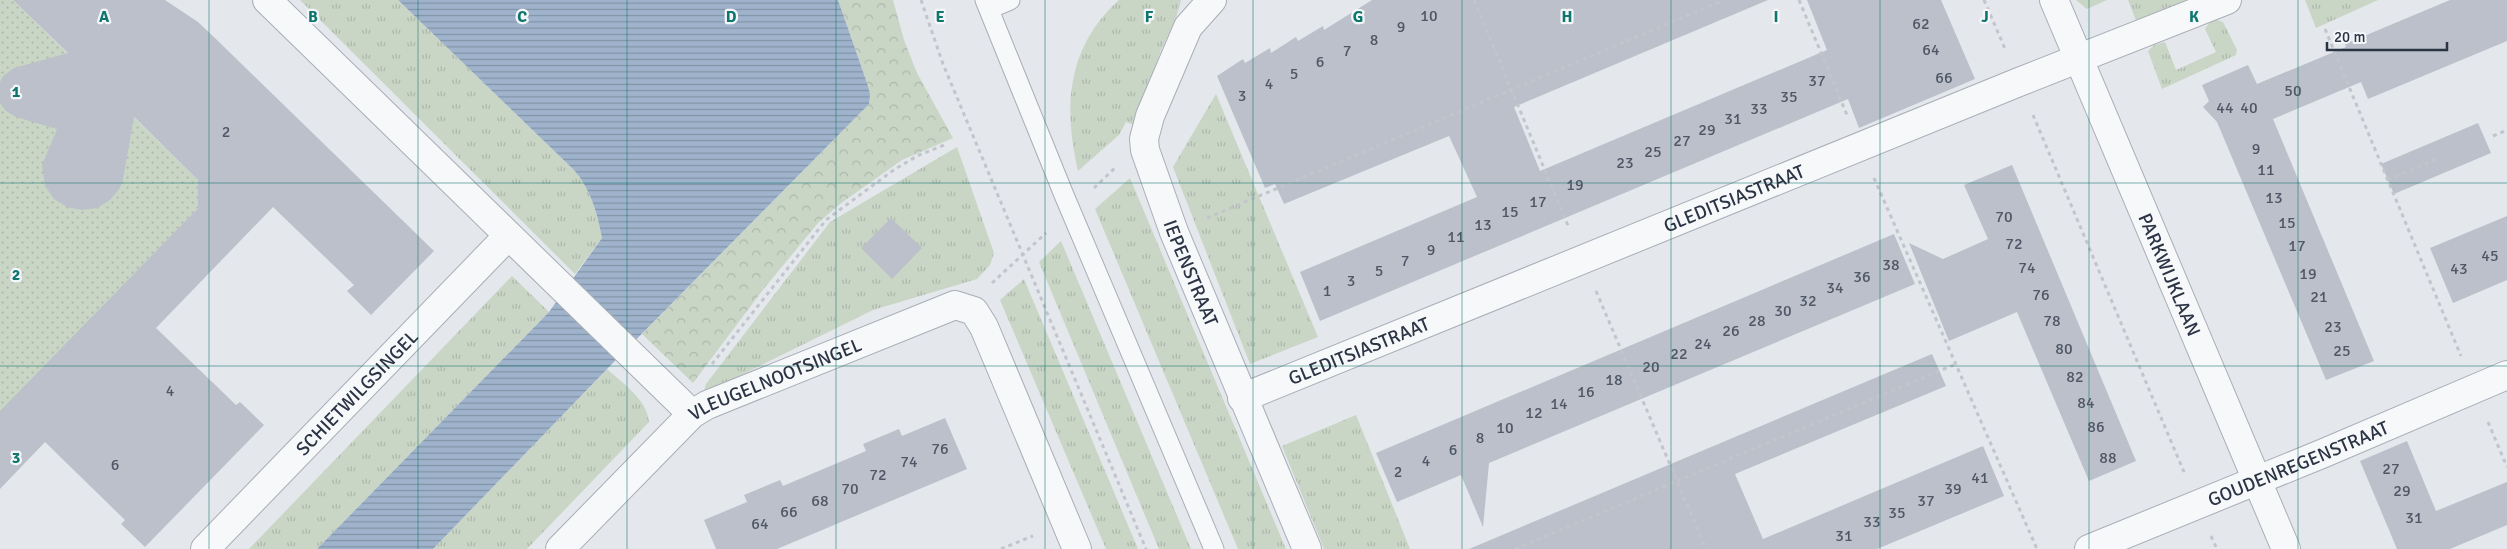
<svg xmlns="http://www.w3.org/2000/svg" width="2507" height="549" viewBox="0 0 2507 549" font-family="Signika,sans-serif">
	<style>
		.grass { fill: url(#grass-tufts) }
		.forest { fill: url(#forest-crowns) }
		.garden { fill: url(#garden-dots) }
		.water { fill: url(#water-rules) }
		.building { fill: #bbc0ca }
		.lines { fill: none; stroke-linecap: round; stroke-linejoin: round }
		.service-casing { stroke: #a9aeb7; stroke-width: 21 }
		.minor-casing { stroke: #a9aeb7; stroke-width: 30 }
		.tertiary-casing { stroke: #a9aeb7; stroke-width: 30 }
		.path { stroke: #c2c5cb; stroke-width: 3; stroke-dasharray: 4 4; stroke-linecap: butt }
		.service { stroke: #f7f8fa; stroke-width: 19 }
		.minor { stroke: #f7f8fa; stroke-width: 28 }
		.tertiary { stroke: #f7f8fa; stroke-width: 28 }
		.grid { fill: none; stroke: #0f766e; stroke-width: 1; stroke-opacity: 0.55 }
		.labels { text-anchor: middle; stroke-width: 4.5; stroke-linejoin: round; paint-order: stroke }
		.number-label { font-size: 16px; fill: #4f5766 }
		.street-label { font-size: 19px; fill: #2b3445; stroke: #f4f6f9 }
		.grid-label { font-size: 16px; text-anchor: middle; font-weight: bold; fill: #0f766e; stroke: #f4f6f9; stroke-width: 4.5; stroke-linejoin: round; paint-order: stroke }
	</style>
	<defs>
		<pattern id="grass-tufts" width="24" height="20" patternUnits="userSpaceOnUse" patternTransform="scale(1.25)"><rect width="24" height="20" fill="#c9d6c5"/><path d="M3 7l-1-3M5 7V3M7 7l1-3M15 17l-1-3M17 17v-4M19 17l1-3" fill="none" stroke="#adb8ab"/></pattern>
		<pattern id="forest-crowns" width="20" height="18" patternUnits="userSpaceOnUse" patternTransform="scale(1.25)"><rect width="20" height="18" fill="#c9d6c5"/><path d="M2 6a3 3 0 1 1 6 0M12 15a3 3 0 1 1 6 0" fill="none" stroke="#adb8ab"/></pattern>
		<pattern id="garden-dots" width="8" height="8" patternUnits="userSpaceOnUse" patternTransform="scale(1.25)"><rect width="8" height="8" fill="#c9d6c5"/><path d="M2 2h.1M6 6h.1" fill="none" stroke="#adb8ab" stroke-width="1.8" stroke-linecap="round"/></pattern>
		<pattern id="water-rules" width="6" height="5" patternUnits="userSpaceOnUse" patternTransform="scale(1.25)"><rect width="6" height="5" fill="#9fb4cc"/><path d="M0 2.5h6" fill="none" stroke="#8293a7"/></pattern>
	</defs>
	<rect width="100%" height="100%" fill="#e4e7ec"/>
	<!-- grass -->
	<path class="grass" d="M300,0H398L574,170C591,190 597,212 602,238L575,274Z
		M1119,0H1181L1176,18L1161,50L1134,125L1126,122L1119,135L1078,171C1063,106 1067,47 1119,0Z
		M2076,0H2107L2087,9Z
		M2128,0H2191L2137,23Z
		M2305,0H2378L2316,28Z
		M2217,20L2223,22L2237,50L2236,55L2162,89L2148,51L2154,45L2165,42L2176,70L2216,52L2205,29L2210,22Z
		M1216,94L1318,337L1250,364L1173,167Z
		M957,147L994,253L990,265L977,279L873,310L703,394L706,384L830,222Z
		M1130,178L1286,549H1238L1095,209Z
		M1061,241L1191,549H1159L1039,262Z
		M512,276L549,312L317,549H249Z
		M1024,279L1138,549H1106L1000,300Z
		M607,369C622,383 647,399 649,422L527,549H433Z
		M1356,415L1410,549H1324L1282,446Z"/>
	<!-- forest -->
	<path class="forest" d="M838,0H893L904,40L917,73L953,138L902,160L840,204L818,223L762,291L693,383L642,334L869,104L867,83Z"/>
	<!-- garden -->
	<path class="garden" d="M0,0H13L198,180V208L0,412Z"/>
	<!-- water -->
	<path class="water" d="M398,0H838L867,83L870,94L869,104L607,369L433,549H317L549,312L602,238C597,212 591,190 574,170Z"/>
	<!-- building -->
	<path class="building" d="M13,0H165L198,22L217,40L434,251L371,315L347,291L354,285L273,207L156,328L236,405L240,402L264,425L145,547L121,524L125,520L45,442L0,489V411L198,208V180L134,117L123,179L120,188L110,200L97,208L82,210L67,207L54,199L45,186L42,165L57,129L16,117L6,111L0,103V82L3,76L14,68L68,53Z
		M1372,0H1768L1514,107L1540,171L1827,50L1807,0H1941L1975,79L1859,128L1848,99L1320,321L1300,272L1477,197L1449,136L1284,204L1275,184L1265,188L1217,76L1243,59L1245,63L1270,48L1271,53L1296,37L1298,41L1323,26L1324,30Z
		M2450,0H2507V41L2368,99L2361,82L2273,119L2374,361L2326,380L2217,122L2203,107L2209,101L2202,85L2248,65L2257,84L2346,47L2345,44Z
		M2478,123L2491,153L2394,194L2381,164Z
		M2012,165L2136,461L2089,481L2017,312L1949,341L1909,243L1943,259L1988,239L1964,185Z
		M2507,216V280L2453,303L2430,248Z
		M891,218L922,248L892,279L861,248Z
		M1894,234L1915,284L1489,463L1483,527L1461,475L1397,502L1376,453Z
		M1932,354L1946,386L1735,474L1763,539L1983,446L2004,496L1877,549H1469Z
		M945,418L967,469L777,549H716L704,520L747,502L744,495L780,480L783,486L866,451L863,444L899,429L902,436Z
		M2407,441L2436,511L2507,482V525L2450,549H2397L2360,461Z"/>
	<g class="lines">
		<defs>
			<path id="service" d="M985,0L1064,195L1214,549
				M989,9L1010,0"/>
			<g id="minor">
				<path d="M267,0L692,414"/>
				<path id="s1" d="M1212,0L1188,27L1150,116L1144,139L1145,150L1174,232L1307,549"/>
				<path id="s2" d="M1242,398L2019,82L2227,0"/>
				<path id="s3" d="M205,549L508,236"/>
				<path id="s4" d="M560,549L692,414L707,405L955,305L974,311L984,327L1077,549"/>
				<path id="s5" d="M2089,549L2324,453L2507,375"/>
			</g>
			<g id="tertiary">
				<path id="s6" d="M2054,0L2286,549"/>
			</g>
		</defs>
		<!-- service casing -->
		<use href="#service" class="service-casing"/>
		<!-- minor casing -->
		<use href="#minor" class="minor-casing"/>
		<!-- tertiary casing -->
		<use href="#tertiary" class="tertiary-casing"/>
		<!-- path -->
		<path class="path" d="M921,0L943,64L1146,549
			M1474,0L1569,228
			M1799,0L1847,115
			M1984,0L2006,51
			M2325,29L2461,356
			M2033,115L2184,472
			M2493,136L2507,130
			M1874,178L2037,549
			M2388,180L2439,158
			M1094,188L1115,168
			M1207,218L1724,0
			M992,283L1046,233
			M1596,291L1706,549
			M712,364L826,220L895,169L919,155L947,144
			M2488,422L2507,467
			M2211,536L2217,549
			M1001,549L1033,536
			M1515,549L1956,364"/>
		<!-- service -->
		<use href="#service" class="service"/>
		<!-- minor -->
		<use href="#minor" class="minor"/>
		<!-- tertiary -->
		<use href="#tertiary" class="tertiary"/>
	</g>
	<!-- grid -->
	<path class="grid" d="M209,0V549M418,0V549M627,0V549M836,0V549M1045,0V549M1253,0V549M1462,0V549M1671,0V549M1880,0V549M2089,0V549M2298,0V549M0,183H2507M0,366H2507"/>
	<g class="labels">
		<!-- number labels -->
		<g class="number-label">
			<text x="1429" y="21">10</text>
			<text x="1921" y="29">62</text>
			<text x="1401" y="32">9</text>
			<text x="1374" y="45">8</text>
			<text x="1931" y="55">64</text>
			<text x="1347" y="56">7</text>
			<text x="1320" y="67">6</text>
			<text x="1294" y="79">5</text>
			<text x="1944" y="83">66</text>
			<text x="1817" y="86">37</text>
			<text x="1269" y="89">4</text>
			<text x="2293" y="96">50</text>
			<text x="1242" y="101">3</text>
			<text x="1789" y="102">35</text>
			<text x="2225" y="113">44</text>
			<text x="2249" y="113">40</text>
			<text x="1759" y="114">33</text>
			<text x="1733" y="124">31</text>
			<text x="1707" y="135">29</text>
			<text x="226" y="137">2</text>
			<text x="1682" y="146">27</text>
			<text x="2256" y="154">9</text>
			<text x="1653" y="157">25</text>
			<text x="1625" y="168">23</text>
			<text x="2266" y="175">11</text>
			<text x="1575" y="190">19</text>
			<text x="2274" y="203">13</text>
			<text x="1538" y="207">17</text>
			<text x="1510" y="217">15</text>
			<text x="2004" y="222">70</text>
			<text x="2287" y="228">15</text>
			<text x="1483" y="230">13</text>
			<text x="1456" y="242">11</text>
			<text x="2014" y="249">72</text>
			<text x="2297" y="251">17</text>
			<text x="1431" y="255">9</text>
			<text x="2490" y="261">45</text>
			<text x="1405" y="266">7</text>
			<text x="1891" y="270">38</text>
			<text x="2027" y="273">74</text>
			<text x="2459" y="274">43</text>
			<text x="1379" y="276">5</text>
			<text x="2308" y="279">19</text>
			<text x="1862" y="282">36</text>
			<text x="1351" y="286">3</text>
			<text x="1835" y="293">34</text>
			<text x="1327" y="296">1</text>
			<text x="2041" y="300">76</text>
			<text x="2319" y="302">21</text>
			<text x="1808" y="306">32</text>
			<text x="1783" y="316">30</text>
			<text x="1757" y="326">28</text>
			<text x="2052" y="326">78</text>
			<text x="2333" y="332">23</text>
			<text x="1731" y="336">26</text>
			<text x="1703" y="349">24</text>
			<text x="2064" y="354">80</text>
			<text x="2342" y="356">25</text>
			<text x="1679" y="359">22</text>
			<text x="1651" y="372">20</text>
			<text x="2075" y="382">82</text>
			<text x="1614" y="385">18</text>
			<text x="170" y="396">4</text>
			<text x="1586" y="397">16</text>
			<text x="2086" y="408">84</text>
			<text x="1559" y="409">14</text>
			<text x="1534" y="418">12</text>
			<text x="2096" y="432">86</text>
			<text x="1505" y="433">10</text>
			<text x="1480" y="443">8</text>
			<text x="940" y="454">76</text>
			<text x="1453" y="455">6</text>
			<text x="2108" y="463">88</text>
			<text x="1426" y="466">4</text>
			<text x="909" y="467">74</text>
			<text x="115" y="470">6</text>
			<text x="2391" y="474">27</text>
			<text x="1398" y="477">2</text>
			<text x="878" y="480">72</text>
			<text x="1980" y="483">41</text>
			<text x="850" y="494">70</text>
			<text x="1953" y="494">39</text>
			<text x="2402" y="496">29</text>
			<text x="820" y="506">68</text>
			<text x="1926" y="506">37</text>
			<text x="789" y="517">66</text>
			<text x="1897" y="518">35</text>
			<text x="2414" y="523">31</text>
			<text x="1872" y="527">33</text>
			<text x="760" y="529">64</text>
			<text x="1844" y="541">31</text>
		</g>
		<!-- street labels -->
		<g class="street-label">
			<text dy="7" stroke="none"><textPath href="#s2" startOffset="531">GLEDITSIASTRAAT</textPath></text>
			<text dy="7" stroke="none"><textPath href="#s1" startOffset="299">IEPENSTRAAT</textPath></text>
			<text dy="7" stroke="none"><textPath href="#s6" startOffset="298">PARKWIJKLAAN</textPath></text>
			<text dy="7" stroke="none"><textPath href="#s2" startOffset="126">GLEDITSIASTRAAT</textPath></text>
			<text dy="7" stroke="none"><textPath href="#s4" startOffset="279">VLEUGELNOOTSINGEL</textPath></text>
			<text dy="7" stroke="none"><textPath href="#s3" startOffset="218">SCHIETWILGSINGEL</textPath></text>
			<text dy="7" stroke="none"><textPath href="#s5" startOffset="226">GOUDENREGENSTRAAT</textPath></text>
		</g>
	</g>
	<g class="grid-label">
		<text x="104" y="22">A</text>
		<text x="313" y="22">B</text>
		<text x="522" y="22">C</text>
		<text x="731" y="22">D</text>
		<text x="940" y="22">E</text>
		<text x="1149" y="22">F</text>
		<text x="1358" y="22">G</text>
		<text x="1567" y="22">H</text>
		<text x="1776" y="22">I</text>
		<text x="1985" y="22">J</text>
		<text x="2194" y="22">K</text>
		<text x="16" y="97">1</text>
		<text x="16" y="280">2</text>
		<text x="16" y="463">3</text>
	</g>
	<!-- scale -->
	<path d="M2327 42v8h120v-8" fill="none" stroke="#2b3445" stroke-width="2.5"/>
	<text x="2334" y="42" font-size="15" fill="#2b3445" stroke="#f4f6f9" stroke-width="4" paint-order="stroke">20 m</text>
</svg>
